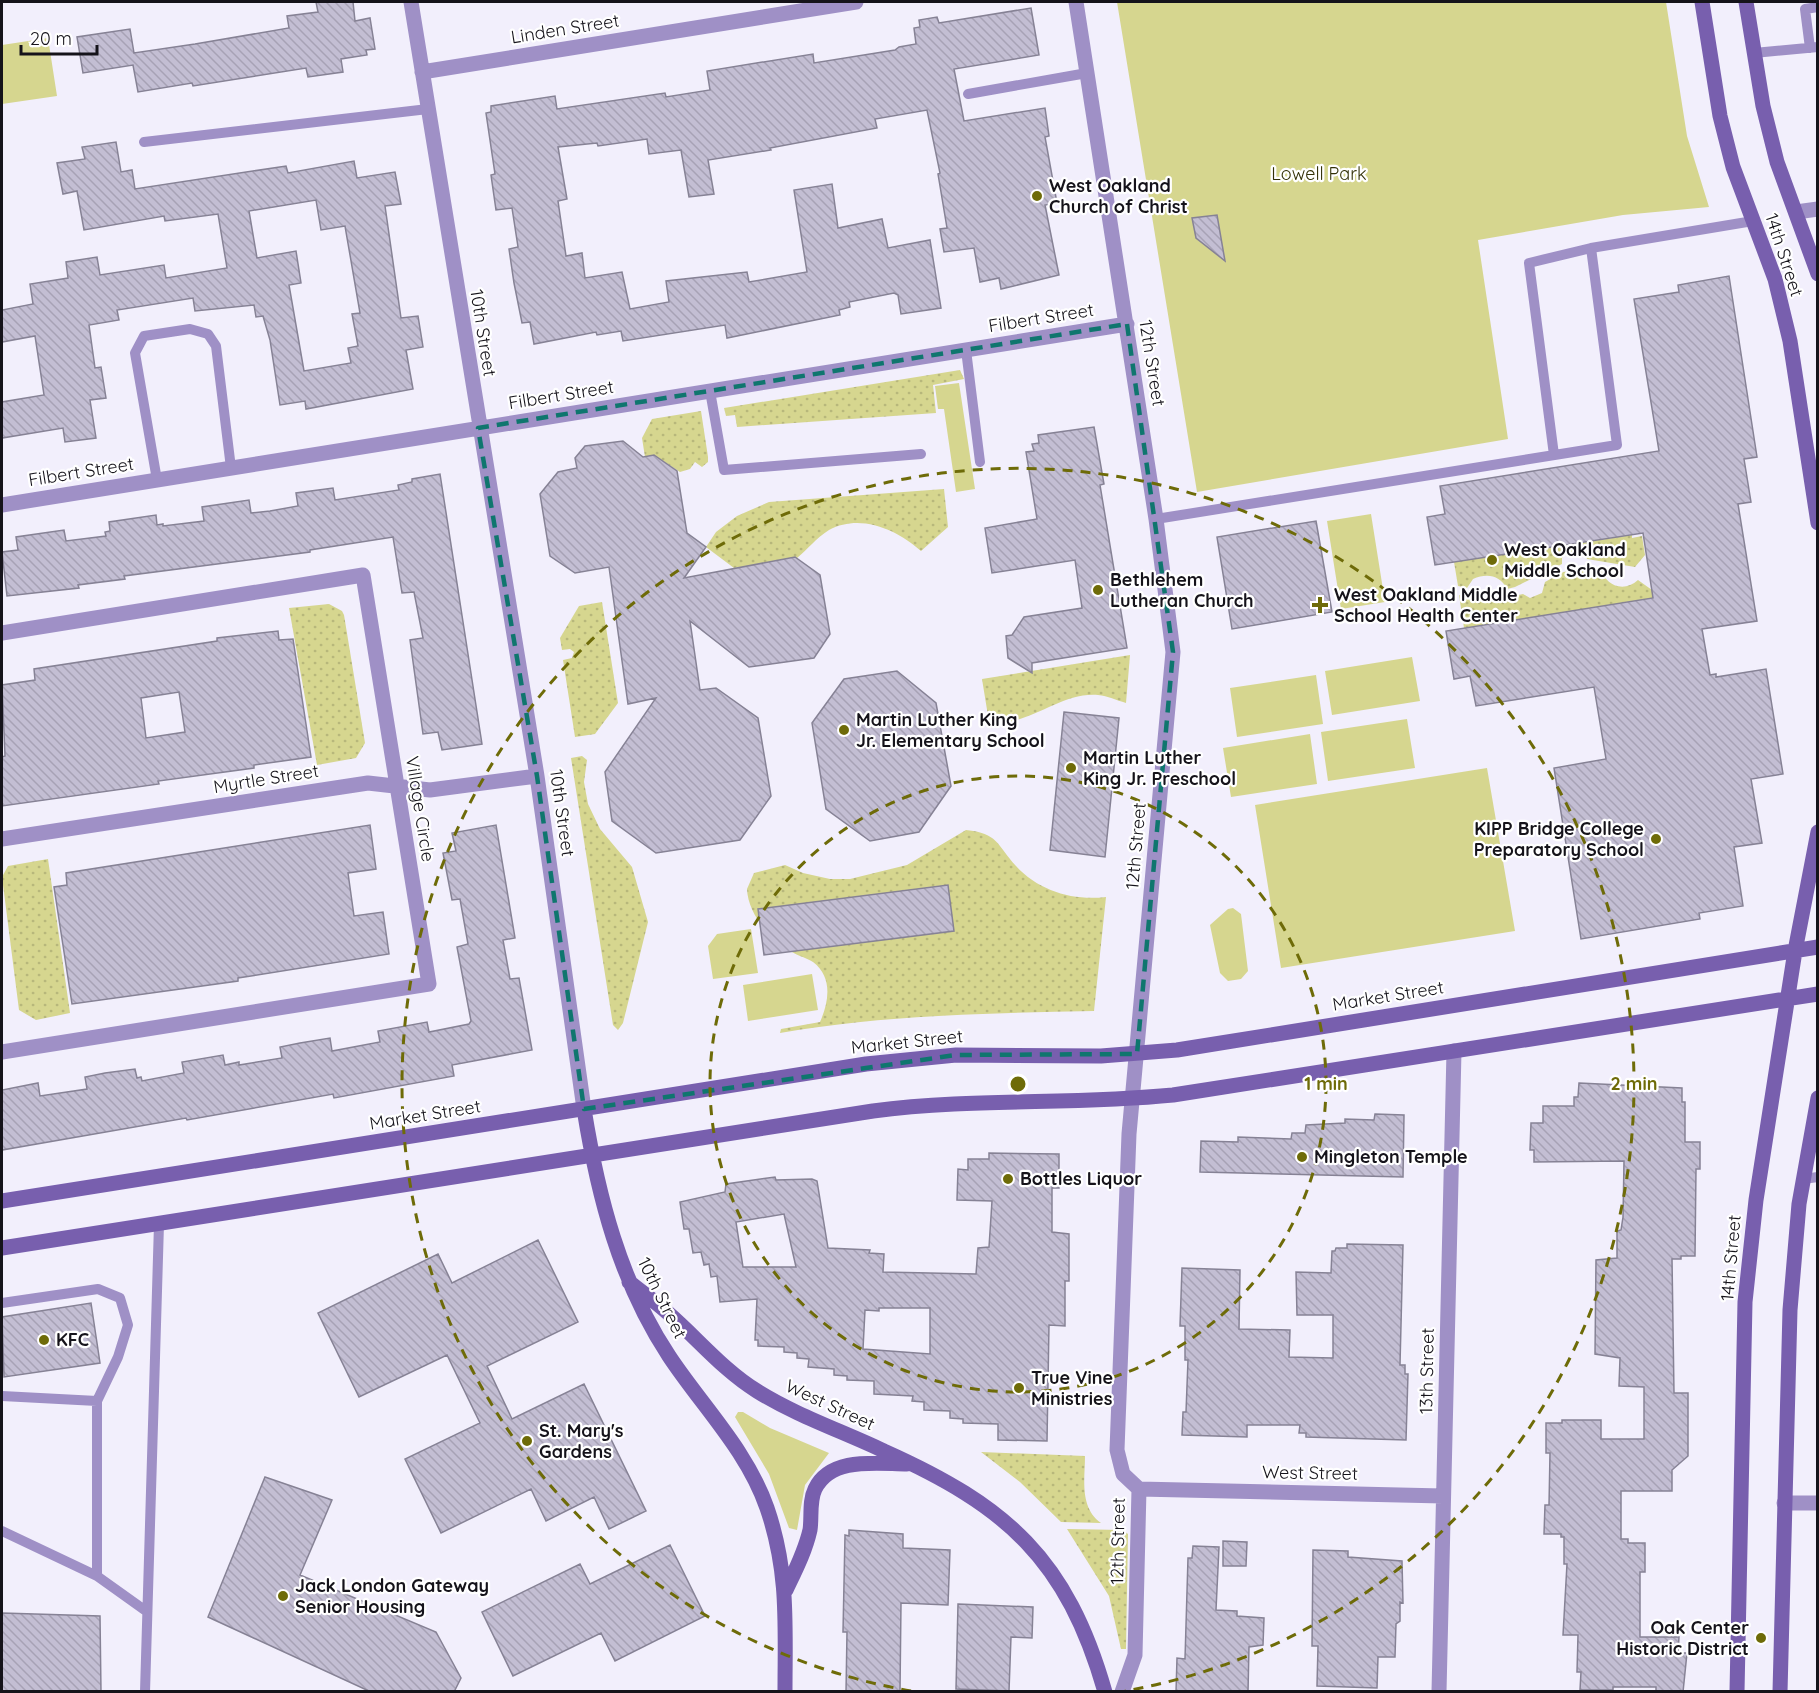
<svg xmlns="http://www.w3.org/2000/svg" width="1819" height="1693" viewBox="0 0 1819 1693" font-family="Quicksand,sans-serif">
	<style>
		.grass { fill: url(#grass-dots) }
		.green { fill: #d6d68f }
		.building { fill: url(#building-back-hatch); stroke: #868295; stroke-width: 1.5; fill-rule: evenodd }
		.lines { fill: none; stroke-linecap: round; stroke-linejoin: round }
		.lane { stroke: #9f90c6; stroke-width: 10 }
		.street { stroke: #9f90c6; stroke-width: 15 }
		.secondary { stroke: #785fae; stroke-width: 15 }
		.marked { fill: none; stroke: #0f766e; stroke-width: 4.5; stroke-dasharray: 12 8; stroke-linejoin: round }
		.ring { fill: none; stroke: #6e6b08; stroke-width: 3; stroke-dasharray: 10 8 }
		.poi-dot { fill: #6e6b08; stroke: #fff; stroke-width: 2 }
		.labels { text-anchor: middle; stroke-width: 4.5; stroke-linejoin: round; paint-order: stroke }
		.street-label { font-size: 18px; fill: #15131a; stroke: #fff }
		.park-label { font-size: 18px; fill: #333107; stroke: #fff }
		.poi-label { font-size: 18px; font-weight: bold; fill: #15131a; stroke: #fff; text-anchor: start }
		.centre { fill: #6e6b08; stroke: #fff; stroke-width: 3 }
		.ring-label { font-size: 18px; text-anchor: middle; font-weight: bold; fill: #6e6b08; stroke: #fff; stroke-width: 4.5; stroke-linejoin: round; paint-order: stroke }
	</style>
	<defs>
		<pattern id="grass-dots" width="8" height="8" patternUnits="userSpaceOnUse" patternTransform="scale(1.5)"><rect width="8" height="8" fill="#d6d68f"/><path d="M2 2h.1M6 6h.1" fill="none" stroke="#b7b77b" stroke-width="1.8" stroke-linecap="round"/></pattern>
		<pattern id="building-back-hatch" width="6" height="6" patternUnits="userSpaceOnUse" patternTransform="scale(1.5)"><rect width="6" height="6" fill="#c3bed3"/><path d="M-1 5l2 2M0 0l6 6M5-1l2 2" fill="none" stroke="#a7a2b5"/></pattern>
	</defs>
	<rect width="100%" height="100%" fill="#f2effc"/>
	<!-- grass -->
	<path class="grass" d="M960,370L964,379L933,385L936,413L737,427L735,415L726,416L724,408Z
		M701,411L708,457V462L702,467L695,462L690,469L680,472L654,455L645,457L642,438L652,419Z
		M944,489L948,527L921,551C897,530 861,513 829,530C816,538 808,549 797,558L734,568L706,547L716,532L737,516L769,502Z
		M1632,535V538L1642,536L1645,555L1635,567L1587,559L1585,554C1576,550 1569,551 1562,558V564L1515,587L1507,589C1500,575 1487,573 1473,579L1467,588L1458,586L1454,562Z
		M1592,568H1601C1605,586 1624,593 1638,580L1652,590L1653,598L1464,628L1459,595L1491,601L1523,594L1530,598L1542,593L1545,582L1563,572Z
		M602,602L618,703L595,734L575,737L563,660L572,658L574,652L570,649L562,650L560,638L579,606Z
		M329,604L342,611L344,615L365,743L356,758L317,765L289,608Z
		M1130,655L1126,703C1116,700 1108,696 1098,695C1058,692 1029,728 989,722L982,679Z
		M582,756L587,760L584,782L588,804L600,829L632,867L648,922L623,1023L618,1030L613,1025L571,758Z
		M966,830C998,833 997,845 1016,866C1039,891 1073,901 1106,897L1094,1011C988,1013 884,1015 780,1033L781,1029L820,1022C829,1002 833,977 813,962C805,957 795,955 787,949C768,937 748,913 747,889L754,873L785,865L803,873L830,879H850L907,865Z
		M48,859L70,1013L36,1020L19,1010L2,877L8,866Z
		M981,1452L1085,1456C1085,1479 1079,1507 1101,1523L1061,1522L1020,1482Z
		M1067,1529L1123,1530L1128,1534L1126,1649H1121L1109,1596Z"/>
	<!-- green -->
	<path class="green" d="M1117,2H1666L1687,136L1709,207L1623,215L1478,240L1508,439L1197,492Z
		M48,38L57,96L2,104V45Z
		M959,383L975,489L956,492L944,409H938L935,386Z
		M1371,514L1385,602L1341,609L1327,521Z
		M1412,657L1420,701L1332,715L1325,671Z
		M1316,675L1323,724L1237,737L1230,688Z
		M1407,719L1415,768L1328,781L1321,732Z
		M1310,734L1317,784L1231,797L1223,748Z
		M1487,768L1515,931L1281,968L1255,805Z
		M1233,908L1241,914L1248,971L1241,979L1228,981L1220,973L1210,925L1228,909Z
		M751,929L758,973L713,979L708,946L717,934Z
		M812,974L818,1010L748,1021L743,985Z
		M738,1412H743L770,1428L829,1453L805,1485L797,1530L789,1528L769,1474L735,1417Z"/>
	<!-- building -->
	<path class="building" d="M316,2H353L355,21L370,18L375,49L366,50L367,55L341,59L343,72L308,77L306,68L193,86L192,83L138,92L133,65L83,73L77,37L130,29L134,53L195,44L289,28L287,16L318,12Z
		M1031,8L1039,55L954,69L964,121L1045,108L1049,136L1045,137L1057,203L1045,205L1059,275L1001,289L999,278L980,282L974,248L944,252L940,229L947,228L938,174L940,173L927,110L875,119L877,128L770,148L771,150L708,160L714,194L689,197L681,150L649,154L647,139L598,146L597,143L558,147L567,199L558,201L566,256L582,253L585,278L622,272L630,309L669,302L666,281L747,272L749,282L807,272L794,190L832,184L838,228L882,219L888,248L930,240L941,308L901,314L898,295L894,293L849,302L850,307L839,310L840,315L727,338L725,325L623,341L621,331L597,335L596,332L534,344L530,322L522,323L514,283L509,249L518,247L512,208L496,210L491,175L495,174L486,113L491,112V106L555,96L557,109L665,93L666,97L710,90L707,71L813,54L814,63L895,50L899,47L916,44L914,28L920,27L919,20L937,17L939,23Z
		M116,142L121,172L132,170L135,189L286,166L288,173L354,161L357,178L395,172L401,204L385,206L401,318L418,316L423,347L406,350L413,389L306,409L305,401L280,405L270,340L263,316L256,317L254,305L195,311L193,298L117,310L119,320L89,325L95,368L101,367L106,398L90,400L96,438L65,442L63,428L2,438V402L44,395L35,336L2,342V310L33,304L30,284L68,278L66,262L97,257L100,275L164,265L166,278L227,268L218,214L165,221L164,216L84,230L77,191L63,194L57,163L85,159L82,147ZM316,200L321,230L345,226L360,313L352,314L358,346L348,348L351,363L304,371L289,285L301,283L296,251L257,258L249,211Z
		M1217,215L1225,261L1196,238L1192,218Z
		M1729,276L1757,457L1744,459L1751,502L1738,504L1757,621L1702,629L1710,675L1716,674V677L1766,669L1783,774L1751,779L1762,843L1734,847L1743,906L1699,913L1700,919L1581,939L1554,768L1606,759L1594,687L1476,706L1470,676L1454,679L1446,631L1653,598L1643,533L1435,565L1427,517L1445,514L1440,486L1659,451L1634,299L1679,292L1678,285Z
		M1094,427L1104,484L1100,485L1127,648L1032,663V673L1008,658L1006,636L1012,635L1024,617L1082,608L1075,560L992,573L985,528L1037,519L1026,452L1034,451L1032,444L1039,443L1038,435Z
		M623,441L643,457L654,455L677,471L687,533L706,547L684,578L795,557L820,575L830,634L814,658L749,667L690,621L700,690L716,688L758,718L771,796L740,840L656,853L612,821L605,772L656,698L628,704L609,567L575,573L550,556L540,494L558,472L577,468L575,458L585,446Z
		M440,474L482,744L442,750L438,732L423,734L410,640L423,638L414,592L402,593L393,537L310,550V552L124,576L125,579L78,585L79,588L7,596L2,552L18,550L16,537L64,530L66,541L106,536L105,532L110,531L109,522L156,515L157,525L163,524V526L204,521L202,507L249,500L251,513L270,511L298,506L296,493L333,488L335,500L399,490L398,485L412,482V479Z
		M1316,521L1332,612L1232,629L1217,537Z
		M278,631L279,640L293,639L311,757L254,765V768L158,781L159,784L2,806V757L5,756L2,685L35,680L34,669L217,641V638ZM179,692L185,732L146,738L141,698Z
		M897,671L936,703L951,786L919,832L870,841L826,809L812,723L844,679Z
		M1064,712L1119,718L1105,857L1050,850Z
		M370,825L376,869L348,873L354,916L383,912L389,954L238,978V981L72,1004L54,887L67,885L66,873Z
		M496,825L515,938L503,940L510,979L519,978L532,1050L452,1065L454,1076L334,1098L333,1094L187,1120L186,1118L2,1150V1090L38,1083L40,1096L87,1089L85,1077L105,1073L135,1069L137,1078L141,1077L142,1081L184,1073L182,1062L223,1055L225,1065L239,1062V1065L282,1058L280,1047L300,1043L330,1038L332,1051L380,1042L378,1031L427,1022L429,1032L469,1024L471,1021L457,947L468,944L460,899L452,900L443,853L456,851L452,833Z
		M948,885L954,931L764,955L758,909Z
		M1579,1083L1682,1088V1102H1685V1142H1700V1169H1696L1695,1256H1681V1259H1672L1674,1393H1688V1456L1672,1470V1491H1621V1539H1628V1543H1645V1572H1640V1637H1679L1678,1653H1687L1683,1692L1656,1691V1687H1613V1690H1580L1581,1672H1577L1578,1635H1563L1567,1564H1564V1537H1561V1534H1544L1545,1505H1549L1550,1453H1546V1423H1562V1420H1601V1439H1644V1387L1619,1386L1620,1358L1595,1354L1596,1260L1617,1258V1231L1621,1230L1623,1217L1624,1161L1534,1162V1150H1530L1531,1123H1543V1106H1574V1097H1578Z
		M1375,1114L1404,1115L1403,1177L1200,1172L1201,1141L1238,1142V1137L1291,1139L1292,1133H1305L1306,1125L1345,1123V1119L1374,1120Z
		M989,1153L1059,1154V1188H1052V1232L1069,1234V1281H1065V1326L1049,1325L1047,1441L998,1440V1424L963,1423V1419L950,1418V1411L924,1410V1402L912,1401L913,1396L874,1394V1381L847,1380V1376L834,1375V1369L808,1367L809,1359L797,1358V1353L784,1352V1347L758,1346V1340H755L757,1299L720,1302L717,1276L711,1277L709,1264L704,1265L701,1252L693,1253L689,1229H684L680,1202L725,1192L726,1184L775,1177L776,1180L812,1179L817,1181L828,1248L870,1250L869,1253L884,1254L883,1272L976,1274L978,1248L989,1247L992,1201L957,1200L958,1169L968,1170V1159H989ZM784,1214L796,1267H743L736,1222ZM879,1308H930V1354L863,1349L865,1310L879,1311Z
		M538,1240L578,1322L487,1366L512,1419L584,1384L646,1511L609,1529L594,1497L546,1521L531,1489L441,1533L405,1459L480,1423L447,1355L359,1397L318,1313L438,1254L452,1283Z
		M1347,1244L1403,1245L1400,1365H1405V1374H1408L1406,1440L1306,1437V1433H1299L1300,1425H1247V1437L1182,1435L1183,1412H1186L1188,1360H1185V1326H1180L1182,1268L1240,1270L1239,1329L1290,1330L1289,1357L1333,1358V1315H1297L1296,1272L1331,1273L1332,1251H1335L1336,1248H1347Z
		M91,1303L100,1363L4,1377L2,1317Z
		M265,1477L332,1500L300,1575L436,1632L461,1678L454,1692H371L208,1617Z
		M849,1530L903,1534V1548L950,1550L948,1605L901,1603L900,1692H846L847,1632H843L845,1535L849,1536Z
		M1223,1541L1247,1542L1246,1566H1223Z
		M670,1545L705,1616L615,1661L601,1633L513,1676L482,1612L580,1564L590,1584Z
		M1193,1546L1219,1547L1216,1610L1237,1611V1616L1264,1618L1263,1645L1249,1647L1248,1692H1176L1177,1658L1185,1659L1188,1558H1192Z
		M1313,1550L1348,1551V1557L1402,1561L1403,1603L1400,1602V1621L1396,1624L1395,1657H1378L1377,1688L1317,1686L1318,1646H1312Z
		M958,1604L1033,1607L1032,1638L1011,1637L1009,1691L956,1689Z
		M2,1613L100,1616L101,1692H2Z"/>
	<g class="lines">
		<!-- lane -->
		<path class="lane" d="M1810,48L1805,9L1818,7
			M1754,53L1818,47
			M968,94L1087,73
			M144,142L428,109
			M966,350L980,462
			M710,391L724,470L921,454
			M1554,455L1529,263L1591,248L1753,221
			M157,480L135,353L144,336L190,329L208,334L216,346L231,468
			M1156,519L1617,445L1591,248
			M1803,1179L1818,1177
			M2,1303L98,1289L120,1298L128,1325L118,1357L97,1401
			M2,1396L97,1401V1576
			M2,1531L97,1576L146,1611
			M145,1692L159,1224"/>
		<!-- street -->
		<path class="street" d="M411,2L537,776L584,1109
			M1076,2L1156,519L1173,652L1129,1134L1117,1450L1123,1474L1139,1489L1135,1655L1122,1692
			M422,72L856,2
			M1796,212L1818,209
			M2,505L1127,324
			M2,633L363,575L429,984L2,1052
			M2,839L368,783L430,790L537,776
			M1139,1489L1443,1496
			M1784,1503H1818
			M1439,1692L1454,1051"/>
		<!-- secondary -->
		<path class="secondary" d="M1702,2L1720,116L1733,167L1775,279L1790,341L1818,523
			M1746,2L1763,106L1777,162L1818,274
			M584,1109C598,1196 620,1282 669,1356C702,1406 747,1450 767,1508C789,1572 785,1625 785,1692
			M2,1201L866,1064L956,1055L1101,1056L1177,1050L1818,947
			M2,1248L873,1111C973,1098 1073,1105 1173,1095L1818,994
			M629,1282C642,1292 656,1302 668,1313C698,1339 723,1370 757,1391C797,1416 842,1431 884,1451C1007,1506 1067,1559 1105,1692
			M786,1590C795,1571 805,1552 810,1530C812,1518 809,1501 815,1489C831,1456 878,1464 907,1464
			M1737,1692L1745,1302L1756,1200L1795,951L1818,832
			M1780,1692L1790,1310L1799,1204L1818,1098"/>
	</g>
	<!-- marked area -->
	<path class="marked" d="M1127,324L1173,652L1137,1054L956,1055L584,1109L537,776L478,428Z"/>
	<!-- distance rings -->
	<g class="ring">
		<circle cx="1018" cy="1084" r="308"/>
		<path d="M911 1691A616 616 0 1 1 1125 1691"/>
	</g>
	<!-- markers -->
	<g class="poi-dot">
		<circle cx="1037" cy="196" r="6"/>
		<circle cx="1492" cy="560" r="6"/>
		<circle cx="1098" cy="590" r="6"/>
		<path d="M1317 596h6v6h6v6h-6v6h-6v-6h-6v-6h6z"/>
		<circle cx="844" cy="730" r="6"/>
		<circle cx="1071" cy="768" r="6"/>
		<circle cx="1656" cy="839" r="6"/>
		<circle cx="1302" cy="1157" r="6"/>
		<circle cx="1008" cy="1179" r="6"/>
		<circle cx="44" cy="1340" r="6"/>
		<circle cx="1019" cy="1388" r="6"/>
		<circle cx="527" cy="1441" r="6"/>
		<circle cx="283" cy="1596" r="6"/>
		<circle cx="1761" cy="1638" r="6"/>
	</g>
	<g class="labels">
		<!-- street labels -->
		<g class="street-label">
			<text transform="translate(565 29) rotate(-9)" y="6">Linden Street</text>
			<text transform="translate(1784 255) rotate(72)" y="6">14th Street</text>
			<text transform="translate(1041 318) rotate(-9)" y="6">Filbert Street</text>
			<text transform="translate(483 333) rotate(81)" y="6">10th Street</text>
			<text transform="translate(1152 363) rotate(81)" y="6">12th Street</text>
			<text transform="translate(561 395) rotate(-9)" y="6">Filbert Street</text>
			<text transform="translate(81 472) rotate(-9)" y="6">Filbert Street</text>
			<text transform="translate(266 779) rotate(-9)" y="6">Myrtle Street</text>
			<text transform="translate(420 809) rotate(81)" y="6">Village Circle</text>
			<text transform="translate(562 813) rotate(82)" y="6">10th Street</text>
			<text transform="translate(1136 846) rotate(-85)" y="6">12th Street</text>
			<text transform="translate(1388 996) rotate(-9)" y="6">Market Street</text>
			<text transform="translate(907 1042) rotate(-6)" y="6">Market Street</text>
			<text transform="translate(425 1115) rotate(-9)" y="6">Market Street</text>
			<text transform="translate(1731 1258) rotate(-85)" y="6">14th Street</text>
			<text transform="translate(662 1298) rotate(64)" y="6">10th Street</text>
			<text transform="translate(1427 1371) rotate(-89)" y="6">13th Street</text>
			<text transform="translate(830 1405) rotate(25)" y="6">West Street</text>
			<text transform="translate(1310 1473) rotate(1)" y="6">West Street</text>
			<text transform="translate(1118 1541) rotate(-89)" y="6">12th Street</text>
		</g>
		<!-- park labels -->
		<g class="park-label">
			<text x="1319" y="180">Lowell Park</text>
		</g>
		<!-- poi labels -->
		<g class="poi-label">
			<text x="1049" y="192">West Oakland<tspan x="1049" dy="21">Church of Christ</tspan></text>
			<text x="1504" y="556">West Oakland<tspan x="1504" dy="21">Middle School</tspan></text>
			<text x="1110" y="586">Bethlehem<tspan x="1110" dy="21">Lutheran Church</tspan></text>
			<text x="1334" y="601">West Oakland Middle<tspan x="1334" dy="21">School Health Center</tspan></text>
			<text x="856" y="726">Martin Luther King<tspan x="856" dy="21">Jr. Elementary School</tspan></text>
			<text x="1083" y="764">Martin Luther<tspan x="1083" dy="21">King Jr. Preschool</tspan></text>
			<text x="1644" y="835" text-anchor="end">KIPP Bridge College<tspan x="1644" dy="21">Preparatory School</tspan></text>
			<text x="1314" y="1163">Mingleton Temple</text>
			<text x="1020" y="1185">Bottles Liquor</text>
			<text x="56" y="1346">KFC</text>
			<text x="1031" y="1384">True Vine<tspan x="1031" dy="21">Ministries</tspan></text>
			<text x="539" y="1437">St. Mary's<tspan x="539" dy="21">Gardens</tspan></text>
			<text x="295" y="1592">Jack London Gateway<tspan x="295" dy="21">Senior Housing</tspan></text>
			<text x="1749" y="1634" text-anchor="end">Oak Center<tspan x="1749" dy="21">Historic District</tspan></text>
		</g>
	</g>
	<circle cx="1018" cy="1084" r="9" class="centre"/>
	<g class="ring-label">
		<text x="1326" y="1090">1 min</text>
		<text x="1634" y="1090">2 min</text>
	</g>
	<!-- border -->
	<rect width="1819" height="1693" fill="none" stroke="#15131a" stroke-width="6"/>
	<!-- scale -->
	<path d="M21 45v9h76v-9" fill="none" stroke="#15131a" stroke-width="3"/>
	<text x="30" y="45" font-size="18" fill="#15131a" stroke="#ffffff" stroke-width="4.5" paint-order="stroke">20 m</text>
</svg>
